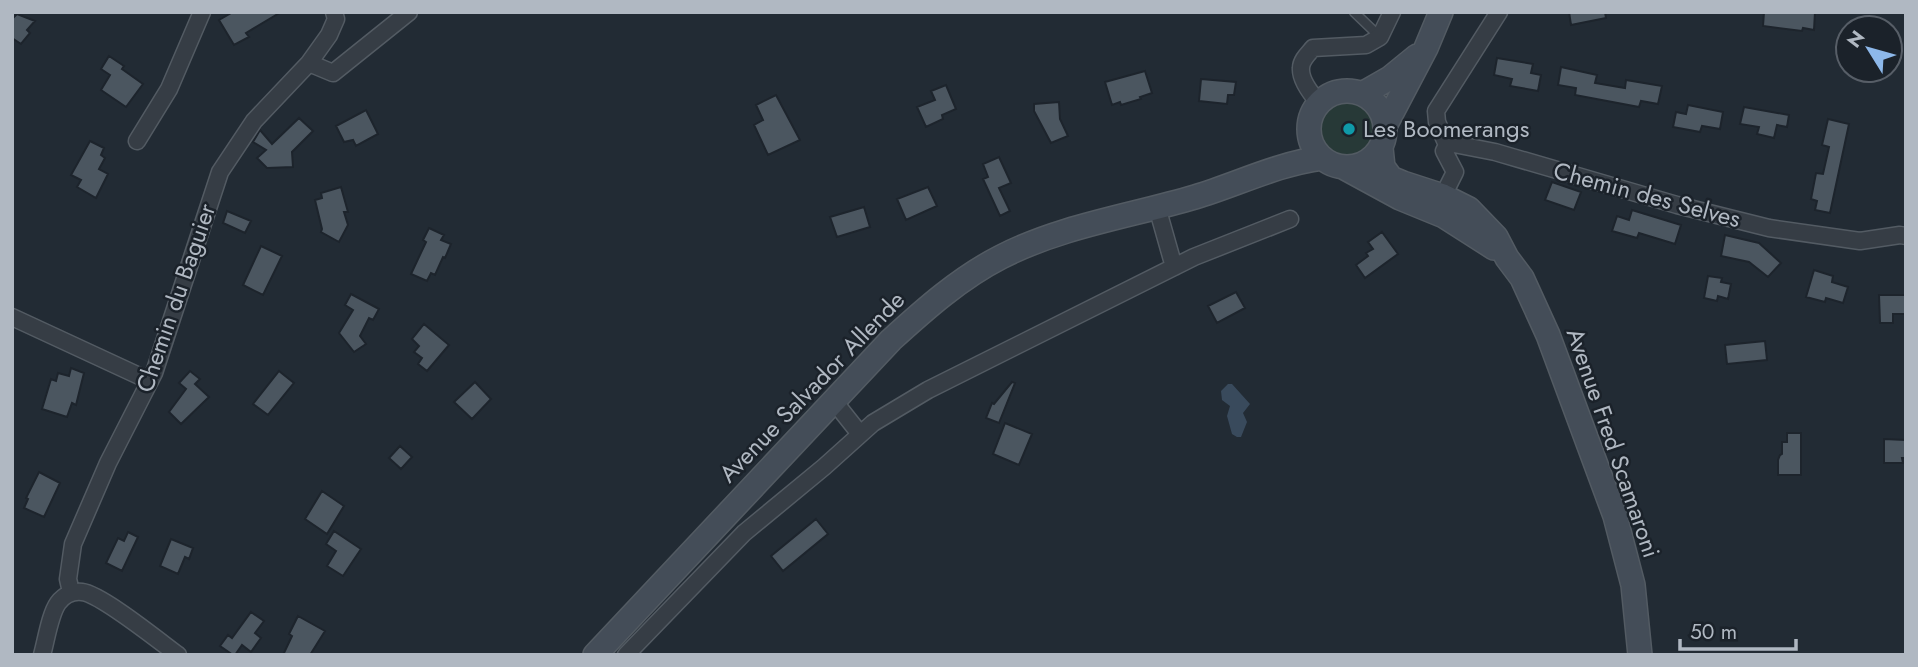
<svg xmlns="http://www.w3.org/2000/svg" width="1918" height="667" viewBox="0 0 1918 667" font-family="Jost,sans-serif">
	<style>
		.green { fill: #273937 }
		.water { fill: #394a5c }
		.building { fill: #4b5660; stroke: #1d242c; stroke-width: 2 }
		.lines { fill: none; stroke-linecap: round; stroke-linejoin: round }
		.service-casing { stroke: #535b63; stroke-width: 11 }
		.minor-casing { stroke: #535b63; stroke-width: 19 }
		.secondary-casing { stroke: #535b63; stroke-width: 26 }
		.service { stroke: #363d45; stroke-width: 8 }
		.minor { stroke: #363d45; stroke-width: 16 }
		.secondary { stroke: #444d58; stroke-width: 23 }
		.culture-dot { fill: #0f9aa8; stroke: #1b222a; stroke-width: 2.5 }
		.labels { text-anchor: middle; stroke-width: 5; stroke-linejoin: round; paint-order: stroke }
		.poi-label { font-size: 24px; fill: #b0b8c2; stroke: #1b222a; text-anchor: start }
		.street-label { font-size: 24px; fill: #b0b8c2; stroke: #1b222a }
	</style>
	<rect width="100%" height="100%" fill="#222b34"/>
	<!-- green -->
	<path class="green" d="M1319 129a28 28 0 1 1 56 0a28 28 0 1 1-56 0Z"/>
	<!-- water -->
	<path class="water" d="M1228,384H1232L1250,404L1243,413L1247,422L1241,437H1237L1232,434L1227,416L1230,406L1222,400L1221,391Z"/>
	<!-- building -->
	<path class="building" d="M233,12H281L246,33L249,37L234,45L219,20Z
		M1569,12H1605L1606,18L1571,25Z
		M1764,12H1815L1814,30L1803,28L1802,31L1763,26Z
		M17,14L35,21L27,30L30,33L21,44L12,38V19Z
		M109,56L124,66L122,69L143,84L126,107L101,90L110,75L101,69Z
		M1497,58L1533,64L1531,73L1541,75L1538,91L1510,86L1512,79L1494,75Z
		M1561,67L1597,75L1595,83L1625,88L1626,80L1662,86L1658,104L1641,101L1639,107L1575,95L1576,88L1558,85Z
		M1145,71L1152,93L1140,97L1141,99L1121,105L1120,102L1112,105L1105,82Z
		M1201,79L1236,82L1234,95H1228L1227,104L1199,101Z
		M946,85L956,109L942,115L943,119L926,127L917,107L935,100L931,91Z
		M776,95L800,140L768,155L754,125L763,120L756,105Z
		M1059,102L1060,119L1068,136L1051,143L1034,111V104Z
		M1688,105L1723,112L1720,129L1702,126L1700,132L1673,127L1676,112L1686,114Z
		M1744,107L1789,115L1787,127L1777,125L1774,138L1757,134L1759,127L1740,124Z
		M366,110L378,134L356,146L353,140L344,142L336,126Z
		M299,118L313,131L292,152L293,167L267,168L257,158L266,150L253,142L260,130L272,144Z
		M1828,119L1849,124L1830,213L1815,210L1817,201L1811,199L1816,173L1823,174L1829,147L1822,145Z
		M90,141L104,148L101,155L105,158L99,169L108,174L96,198L77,187L81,180L71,175Z
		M999,157L1011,183L999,188L1010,211L1000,216L983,179L988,177L983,164Z
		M1552,182L1581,192L1574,210L1545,200Z
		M341,187L348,212H344L348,225L339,242L321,232L322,229L315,200L322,198L321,193Z
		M928,187L937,206L906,220L897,199Z
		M864,207L870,227L837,237L830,217Z
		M1632,210L1681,225L1675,244L1639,233L1637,238L1612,231L1617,216L1629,220Z
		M227,211L251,221L245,233L223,223Z
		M429,228L444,235L441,240L451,244L445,258L443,257L435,275L431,273L427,281L411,274L426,242L423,240Z
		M1382,232L1398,254L1365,278L1356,265L1368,256L1366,253L1373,249L1368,242Z
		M1725,235L1759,243L1781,263L1768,277L1749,262L1721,256Z
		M261,246L282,256L263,295L243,285Z
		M1814,270L1833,276L1832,282L1848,287L1843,303L1826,298L1825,302L1806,297Z
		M1708,276L1722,278L1721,282L1731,284L1728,299L1718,296L1717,301L1704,298Z
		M1236,292L1245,308L1217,323L1208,306Z
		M351,294L379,309L373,320L369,318L360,336L366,344L354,352L339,333L353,310L345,305Z
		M1879,295H1906V314H1893V323H1880Z
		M424,324L449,345L427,371L418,364L422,358L414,352L419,346L412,339Z
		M1765,341L1767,360L1727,364L1725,345Z
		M71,368L84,373L76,405L72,403L67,417L42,409L51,379L56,381L58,373L69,376Z
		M190,371L200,379L195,384L209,397L181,424L169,412L186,389L179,383Z
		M279,371L294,383L268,415L253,404Z
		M475,382L491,399L472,419L454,402Z
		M1012,382L1015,383L999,423L986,418L992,403L994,404Z
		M1005,423L1032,434L1019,465L993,454Z
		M1787,433H1801V475H1778V460L1780,455L1782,454V442H1787Z
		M1884,439L1906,440V458H1902L1903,463H1884Z
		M400,446L412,457L401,469L389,458Z
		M39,472L60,483L44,517L24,508L28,499L26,498Z
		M322,491L344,506L327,534L305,519Z
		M816,519L828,534L783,571L771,556Z
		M334,531L361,549L343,576L327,566L336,551L326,544Z
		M128,532L138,537L122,571L106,563L118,538L124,541Z
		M171,539L193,548L189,559L185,557L178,574L160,566Z
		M251,612L264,621L255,633L261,638L251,652L242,645L235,655H233L220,646L228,635L232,638Z
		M298,616L325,631L310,655H283L292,636L289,634Z"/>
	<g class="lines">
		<defs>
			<path id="service" d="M1354,12L1380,37"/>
			<path id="minor" d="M309,63L333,73L409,12
				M1319,103C1312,95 1300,80 1301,68C1301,60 1309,53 1313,48L1366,45L1380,37L1392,12
				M137,141L169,89L202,12
				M1447,145L1437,122L1436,111L1499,12
				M1437,201L1443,196L1455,172L1444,151L1447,145L1454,144L1495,152L1677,205L1769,228L1860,241L1900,235L1906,236
				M1157,207L1174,267
				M12,317L150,381
				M833,400L860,434
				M71,592L68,579L73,544L108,463L154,373L220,172L254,121L309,63L329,35L336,19L334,12
				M42,655C46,641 50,614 58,603C64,595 73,591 82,592C101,594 159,641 178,655
				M626,655L744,533L824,467L873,423L928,390L1194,257L1290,219"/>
			<path id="secondary" d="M1309 129a38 38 0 1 1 76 0a38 38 0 1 1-76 0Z
				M1362,94L1390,78L1417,56
				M1385,126L1426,48L1441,12
				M1381,148L1383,167L1391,178L1403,183L1443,196L1469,209L1496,237L1507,258L1522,278L1548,335L1615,516L1633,585L1640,655
				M1343,167L1400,198L1444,216L1494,248
				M595,655L891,340C925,309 960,278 1001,257C1061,226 1131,216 1195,197C1238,184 1277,164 1322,158"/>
		</defs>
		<!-- service casing -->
		<use href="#service" class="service-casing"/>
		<!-- minor casing -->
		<use href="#minor" class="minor-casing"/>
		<!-- secondary casing -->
		<use href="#secondary" class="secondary-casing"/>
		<!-- service -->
		<use href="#service" class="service"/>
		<!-- minor -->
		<use href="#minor" class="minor"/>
		<!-- secondary -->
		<use href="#secondary" class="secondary"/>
	</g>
	<!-- markers -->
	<circle class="culture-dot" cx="1349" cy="129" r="7"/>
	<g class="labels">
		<!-- poi labels -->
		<g class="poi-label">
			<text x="1363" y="137">Les Boomerangs</text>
		</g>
		<!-- street labels -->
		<g class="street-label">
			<text transform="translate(1647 195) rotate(15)" y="8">Chemin des Selves</text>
			<text transform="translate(176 298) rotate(-71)" y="8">Chemin du Baguier</text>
			<text transform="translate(812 387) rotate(-46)" y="8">Avenue Salvador Allende</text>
			<text transform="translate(1613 443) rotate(71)" y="8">Avenue Fred Scamaroni</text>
		</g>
	</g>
	<!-- border -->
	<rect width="1918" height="667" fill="none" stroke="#b0b8c2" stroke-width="28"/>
	<!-- north arrow -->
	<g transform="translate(1869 49) rotate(307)"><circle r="33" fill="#1b222a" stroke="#575e67" stroke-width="2"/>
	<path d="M0-5L12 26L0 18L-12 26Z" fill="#8db8ea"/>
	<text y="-10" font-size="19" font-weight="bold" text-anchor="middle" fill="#b0b8c2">N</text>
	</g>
	<!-- scale -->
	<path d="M1680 639v10h116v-10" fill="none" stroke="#b0b8c2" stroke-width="3.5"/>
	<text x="1690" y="639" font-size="21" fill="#b0b8c2" stroke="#1b222a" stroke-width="5" paint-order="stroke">50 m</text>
</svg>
